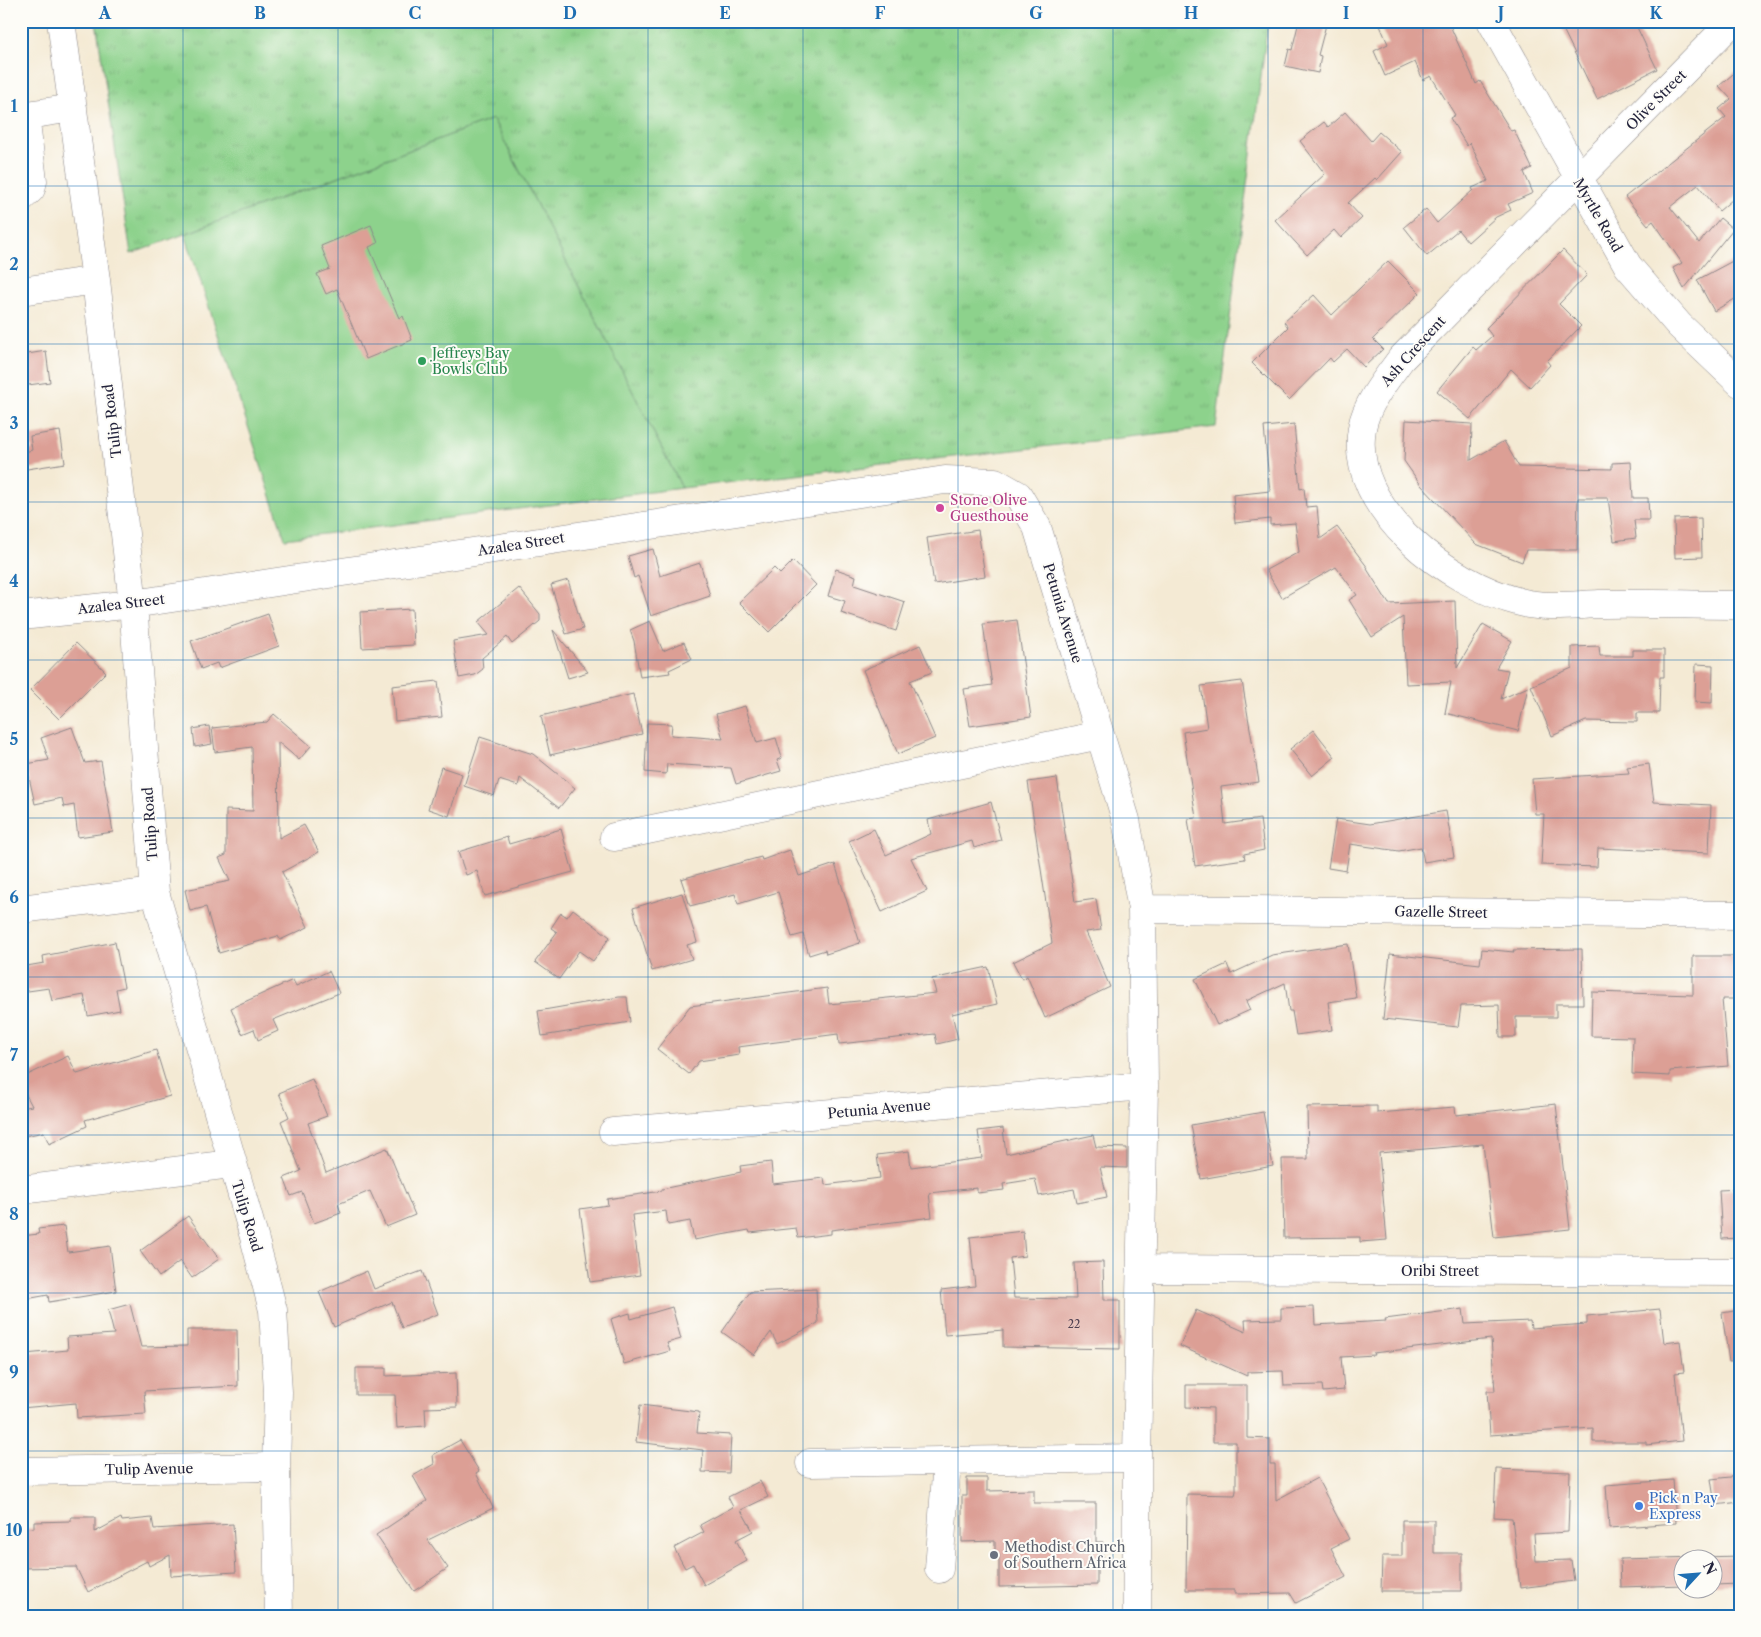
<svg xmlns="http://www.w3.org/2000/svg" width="1761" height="1637" viewBox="0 0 1761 1637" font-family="'Libre Caslon Text',serif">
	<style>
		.grass { fill: url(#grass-tufts); stroke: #587a64 }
		.pitch { fill: #8dd28c; stroke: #587a64 }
		.building { fill: #dc9f95 }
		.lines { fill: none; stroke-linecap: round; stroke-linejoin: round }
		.minor-casing { stroke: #8b8688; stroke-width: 29 }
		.minor { stroke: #fff; stroke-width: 28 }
		.grid { fill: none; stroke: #1f6fb2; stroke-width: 1; stroke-opacity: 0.55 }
		.leisure-dot { fill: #2e9e5b; stroke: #fdfcf7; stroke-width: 2 }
		.hotel-dot { fill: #d1479c; stroke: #fdfcf7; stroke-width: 2 }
		.shop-dot { fill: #3f7fe0; stroke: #fdfcf7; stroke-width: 2 }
		.worship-dot { fill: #6b7280; stroke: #fdfcf7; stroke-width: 2 }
		.labels { text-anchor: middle; stroke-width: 4; stroke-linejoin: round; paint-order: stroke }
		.number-label { font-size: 11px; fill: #504152 }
		.street-label { font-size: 14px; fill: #22223b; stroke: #fdfcf7 }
		.leisure-label { font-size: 14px; fill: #27864d; stroke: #fdfcf7; text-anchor: start }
		.hotel-label { font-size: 14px; fill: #b23c85; stroke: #fdfcf7; text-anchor: start }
		.shop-label { font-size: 14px; fill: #366cbe; stroke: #fdfcf7; text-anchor: start }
		.worship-label { font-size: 14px; fill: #5b616d; stroke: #fdfcf7; text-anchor: start }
		.neatline { fill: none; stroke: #1f6fb2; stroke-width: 2 }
		.grid-label { font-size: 16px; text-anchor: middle; font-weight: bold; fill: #1f6fb2 }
	</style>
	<defs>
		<pattern id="grass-tufts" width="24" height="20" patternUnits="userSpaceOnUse" patternTransform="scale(1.25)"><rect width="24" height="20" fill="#8dd28c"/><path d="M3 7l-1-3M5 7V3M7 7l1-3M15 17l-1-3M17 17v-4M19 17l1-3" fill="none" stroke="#79b47a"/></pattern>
	</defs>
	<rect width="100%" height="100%" fill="#fdfcf7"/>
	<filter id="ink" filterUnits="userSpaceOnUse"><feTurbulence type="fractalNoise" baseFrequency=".02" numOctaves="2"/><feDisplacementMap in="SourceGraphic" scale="10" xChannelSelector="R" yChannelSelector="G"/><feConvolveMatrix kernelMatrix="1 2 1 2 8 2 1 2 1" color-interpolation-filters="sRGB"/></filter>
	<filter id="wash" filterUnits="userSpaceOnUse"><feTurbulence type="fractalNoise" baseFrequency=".0096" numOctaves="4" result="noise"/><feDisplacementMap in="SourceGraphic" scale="20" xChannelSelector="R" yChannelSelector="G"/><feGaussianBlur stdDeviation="1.12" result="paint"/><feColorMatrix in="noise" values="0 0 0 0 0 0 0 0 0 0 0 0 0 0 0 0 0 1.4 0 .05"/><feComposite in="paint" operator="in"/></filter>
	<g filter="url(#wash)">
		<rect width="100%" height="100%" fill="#f4ead4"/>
		<!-- grass -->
		<path class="grass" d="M96,21H1268L1216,427L682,488L493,119L131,254Z"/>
		<!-- pitch -->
		<path class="pitch" d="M493,119L682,488L285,539L185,234Z"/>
		<g id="blocks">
			<!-- building -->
			<path class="building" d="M1299,21H1327L1318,55L1321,56L1318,73L1285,66L1289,49L1292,50Z
				M1378,21H1448L1476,84L1480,81L1511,131L1514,130L1532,168L1524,172L1533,193L1508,204L1511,210L1496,217L1468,242L1458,230L1427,256L1404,227L1426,209L1437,223L1473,190L1472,188L1488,181L1470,143L1467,146L1450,118L1455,115L1431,76L1423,80L1415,62L1385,76L1374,51L1388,44Z
				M1559,21H1634L1657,69L1597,99Z
				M1740,68V193L1719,211L1698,185L1670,207L1699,243L1720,218L1733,229L1684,289L1673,268L1682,263L1653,221L1648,225L1625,197L1726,117L1719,109L1731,99L1719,86Z
				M1345,112L1371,141L1379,132L1402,152L1377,180L1375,178L1348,203L1362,218L1341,238L1334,230L1307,255L1275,220L1325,174L1300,141L1324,122L1328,127Z
				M371,225L378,243L369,247L399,318L403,316L412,340L366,359L337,289L326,294L317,274L330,269L321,246Z
				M1563,250L1587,275L1559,304L1581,326L1547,361L1550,365L1530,387L1511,369L1470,419L1437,391L1473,347L1476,350L1492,336L1486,328Z
				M1740,257V296L1714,311L1697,280Z
				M1388,261L1420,293L1373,339L1383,349L1364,367L1347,349L1333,362L1330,358L1289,400L1252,363L1288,327L1284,322L1314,295L1332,315Z
				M46,351L50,382L21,386V355Z
				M1406,420L1472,424L1471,460L1504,441L1519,467L1612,469V463L1631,462L1633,498H1648L1649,520H1634L1636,538L1614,541L1608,498H1578L1577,550H1526L1522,562L1476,544L1421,485L1404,461Z
				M1294,424L1300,489L1304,488L1306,507L1317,506L1320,539L1337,527L1368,568L1367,569L1389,604L1455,601L1457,668L1483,624L1512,641L1496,668L1508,670L1501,699L1528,687L1518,731L1445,713L1451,682L1406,684L1403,617L1372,637L1349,600L1357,595L1336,567L1282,598L1266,570L1299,552L1295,523L1270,525V519L1235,523L1233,495L1270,491L1264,427Z
				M60,431L65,463L21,470V453L32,450L30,436Z
				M1701,518L1702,557L1675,558L1674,519Z
				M978,530L985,576L934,584L927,538Z
				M653,549L660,576L700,563L710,596L651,616L638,576L634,578L628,556Z
				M793,561L816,585L769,632L739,602L774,568L780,574Z
				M836,569L856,576L854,585L905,602L896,631L841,613L845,601L828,596Z
				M568,580L583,629L566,634L551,585Z
				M519,588L540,614V621L512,644L507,637L482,658L483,669L475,675L459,678L453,641L489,635L478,622Z
				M412,609L414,645L362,648L360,612Z
				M268,614L279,646L219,668L217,663L201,669L191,641Z
				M1017,620L1031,717L970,726L964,689L992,685L983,624Z
				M650,621L663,651L684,642L692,659L669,670L670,673L640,677L634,641L630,630Z
				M553,630L588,672L568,678Z
				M76,643L106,672L59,719L30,690Z
				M920,645L932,672L910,681L935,738L898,754L863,670Z
				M1599,646L1600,656H1633V650H1664V677H1660L1659,713H1637V722L1586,721L1552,736L1531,686L1572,668V647Z
				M1696,664L1713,665L1712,703L1695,702Z
				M438,681L442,717L395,721L392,686Z
				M1242,681L1259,782L1221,787L1225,824L1260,819L1264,850L1244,854L1245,859L1195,866L1188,819L1196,818L1183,732L1207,728L1201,686Z
				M633,694L642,734L550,755L541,716Z
				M745,706L757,743L776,738L782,758L777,760L781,771L736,784L731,768L667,764L666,774L645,772L647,723L672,724L671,735L723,739L716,714Z
				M274,714L311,746L299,760L278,742L279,838L304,825L319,852L282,872L308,927L280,940L278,936L219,953L206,907L190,911L185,890L230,881L219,858L226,855V810L253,811L252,747L215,752L212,728L267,722Z
				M209,726L212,744L195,747L193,729Z
				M72,727L85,763L101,761L113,832L78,837L74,805L64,807L62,798L35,804L26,764L49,760L41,738Z
				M1314,730L1335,757L1312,776L1290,749Z
				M480,737L533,754L575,788L559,808L520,778L518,786L499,780L494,796L464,786Z
				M1649,764L1654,802L1711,805L1709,853L1598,848L1597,867L1541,865L1544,814H1535L1532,779L1629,773L1627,767Z
				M441,767L462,774L449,816L428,809Z
				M1057,778L1075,902L1096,899L1101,930L1086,932L1110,987L1045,1018L1027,976L1022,979L1013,962L1052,943L1028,782Z
				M991,802L1001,840L974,848L972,841L911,858L927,891L882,912L849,841L874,829L886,855L931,834L928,820Z
				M1446,811L1454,857L1424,862L1421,847L1399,851L1350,844L1346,871L1328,868L1336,819L1370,824Z
				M561,829L573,872L485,896L477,871L466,875L458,852L507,837L509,844Z
				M790,850L799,876L835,864L860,943L826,954L825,950L809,955L803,934L792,937L778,892L738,904L735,894L690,906L681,879L761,857L762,860Z
				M682,893L697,942L687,945L692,959L652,971L633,908Z
				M573,909L610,937L593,961L579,951L559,979L535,962L557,932L551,928L561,913L567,917Z
				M115,942L124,987L116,989L120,1010L88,1016L84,995L52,1001L49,988L21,992V967L44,963L43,956Z
				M1348,944L1356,998L1328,1002L1332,1030L1296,1035L1292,1011H1289L1285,983L1246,1001L1250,1010L1217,1025L1195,979L1227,964L1231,974L1272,955Z
				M1482,949L1514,952L1513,950L1582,949L1583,1004H1556V1017H1516V1037H1500L1499,1005L1461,1006L1458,1027L1383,1019L1390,954L1480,964Z
				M1693,956H1739V999H1722L1728,1066L1670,1071V1076L1632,1074L1633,1037L1591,1036L1592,992L1693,995Z
				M988,967L997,1004L952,1014L958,1039L937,1044L935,1034L839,1044L838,1034L738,1047L739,1055L699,1061L689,1074L657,1049L690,1006L827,988L829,1004L936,993L932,979Z
				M329,971L339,993L273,1020L278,1031L258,1040L254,1029L242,1034L231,1008L293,980L296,986Z
				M619,997H627L630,1022L542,1036L538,1011Z
				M156,1050L170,1096L85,1120L87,1126L49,1144L44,1132L21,1137V1108L32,1106L21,1085V1078L68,1056L77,1074Z
				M312,1079L327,1116L308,1123L326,1173L387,1148L415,1215L386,1227L370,1191L338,1204L341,1213L314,1223L302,1192L291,1196L284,1178L301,1171L281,1121L289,1117L279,1093Z
				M1556,1104L1570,1229L1494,1237L1483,1144L1379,1153L1387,1240L1360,1242V1237L1284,1238L1282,1159H1308L1307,1107L1377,1106V1113L1455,1107L1456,1115Z
				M1263,1112L1273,1166L1201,1179L1191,1125Z
				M1003,1128L1006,1154L1093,1135L1096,1147L1127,1148V1168L1100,1167L1107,1197L1077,1203L1074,1189L1039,1196L1035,1179L1003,1184L1004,1190L977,1193V1188L929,1193L932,1217L831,1230V1234L798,1238L796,1228L750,1233L749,1230L694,1240L690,1221L668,1225L666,1211L632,1215L640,1275L590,1282L580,1209L608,1205L607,1199L662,1191V1189L741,1172L740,1166L771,1162L773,1184L824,1178L825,1185L880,1178L877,1155L909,1151L911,1167L982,1158L978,1131Z
				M1740,1189V1238L1722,1239L1719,1190Z
				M188,1216L219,1259L192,1278L180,1261L159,1277L140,1251Z
				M64,1226L68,1252L110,1246L116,1291L49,1302L48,1295L21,1300V1236L39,1234L38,1229Z
				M1023,1231L1025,1256L1010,1258L1014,1298L1076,1299L1074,1263L1103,1262L1104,1300H1120V1349L1003,1347V1330L945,1335L941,1290L975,1286L970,1237Z
				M367,1271L374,1289L422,1271L438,1314L402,1328L392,1302L334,1327L319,1292Z
				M816,1289L818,1323L777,1344L771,1332L754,1355L722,1332L750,1292Z
				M130,1304L141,1347L187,1346V1330H237L238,1386L144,1391L146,1414L77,1418L76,1403L21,1408V1371L26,1370L25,1354L68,1350L67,1337L114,1334L108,1310Z
				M672,1307L681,1339L667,1343L670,1351L624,1364L611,1319L630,1313L631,1319Z
				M1314,1307L1315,1325L1386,1321L1385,1319L1463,1309L1465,1324L1530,1321L1531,1328L1587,1324V1316L1660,1309L1664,1343L1680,1341L1684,1372L1675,1373L1682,1441L1646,1445V1442H1593V1428L1490,1435L1487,1391H1495L1491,1339L1373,1353L1374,1355L1341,1357L1344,1390L1323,1392L1322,1385L1284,1386L1283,1371L1247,1372V1376L1180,1346L1196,1310L1246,1332L1245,1320L1281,1319V1308Z
				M1740,1310V1361L1729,1362L1722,1313Z
				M356,1368H386V1376L456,1373L457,1407L425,1408L426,1426L397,1428L395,1395H356Z
				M1186,1385H1247V1438L1270,1439V1464H1275L1276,1500L1317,1478L1349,1539L1331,1548L1346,1577L1296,1603L1290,1593L1235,1594V1590H1186L1187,1494L1235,1495L1236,1491V1442H1213V1408L1186,1407Z
				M640,1405L699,1412L697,1433L731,1435L729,1473L702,1472L703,1450L636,1442Z
				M460,1440L479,1471L476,1473L493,1508L428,1540L448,1568L414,1591L376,1535L427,1501L413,1476L434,1464L433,1455Z
				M1496,1469L1570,1472L1568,1532L1534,1534L1536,1561L1571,1560L1574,1581L1520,1588L1512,1518L1494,1517Z
				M1740,1476V1502L1715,1505L1711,1479Z
				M967,1478H987V1491L1034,1490V1503H1096V1542H1103V1562H1097V1585L999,1587V1554H995V1541L962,1542V1496H967Z
				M1673,1480L1676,1523L1609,1528L1606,1485Z
				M760,1481L768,1497L741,1510L753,1531L736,1540L747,1561L704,1585L693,1564L685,1568L674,1548L704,1532L700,1525L733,1507L728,1497Z
				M71,1517H95V1532L121,1518L122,1521L152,1518L154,1529L233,1524L236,1572L171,1576L170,1555L149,1566L147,1561L88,1592L76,1567L21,1568V1529L34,1528V1522L71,1521Z
				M1402,1520H1434V1553H1462V1591H1381L1382,1556H1402Z
				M1740,1556V1584L1714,1585V1560H1684V1585L1621,1587L1620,1559Z"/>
		</g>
	</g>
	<g filter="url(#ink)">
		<use href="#blocks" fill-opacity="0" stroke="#8b8688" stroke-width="1"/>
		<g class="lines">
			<defs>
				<path id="minor" d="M61,21L96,280L133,604L155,892L254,1237L273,1310L278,1392L276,1467L279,1616
					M1491,21L1628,266L1679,325L1740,383
					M1733,21L1401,359C1387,378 1366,404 1362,428C1348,511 1450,584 1520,602C1546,609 1573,605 1599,604C1646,603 1693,605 1740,605
					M21,116L73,108
					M21,198L31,189L33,181L25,115
					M21,291L96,280
					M21,616L133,604L945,480L995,482L1018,495L1037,527L1126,820L1142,909L1144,1086L1137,1458V1616
					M614,837L1100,735
					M21,909L155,892
					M1142,909L1740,915
					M613,1132L1144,1086
					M21,1190L231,1164
					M1141,1269L1740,1272
					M810,1463L1137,1458
					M21,1471L276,1467
					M939,1569L947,1461"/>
			</defs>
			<!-- minor casing -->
			<use href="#minor" class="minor-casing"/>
			<!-- minor -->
			<use href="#minor" class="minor"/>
		</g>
	</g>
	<!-- grid -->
	<path class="grid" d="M183,21V1616M338,21V1616M493,21V1616M648,21V1616M803,21V1616M958,21V1616M1113,21V1616M1268,21V1616M1423,21V1616M1578,21V1616M21,186H1740M21,344H1740M21,502H1740M21,660H1740M21,818H1740M21,977H1740M21,1135H1740M21,1293H1740M21,1451H1740"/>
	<!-- markers -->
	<circle class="leisure-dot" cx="422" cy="361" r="5"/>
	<circle class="hotel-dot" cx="940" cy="508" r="5"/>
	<circle class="shop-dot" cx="1639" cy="1506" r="5"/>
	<circle class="worship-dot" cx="994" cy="1555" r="5"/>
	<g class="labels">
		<!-- number labels -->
		<g class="number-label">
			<text x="1074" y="1328">22</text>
		</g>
		<!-- street labels -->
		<g class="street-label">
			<text transform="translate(1656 100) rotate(-45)" y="5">Olive Street</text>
			<text transform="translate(1598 215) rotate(60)" y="5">Myrtle Road</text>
			<text transform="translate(1413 351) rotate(-48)" y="5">Ash Crescent</text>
			<text transform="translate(112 421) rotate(-97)" y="5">Tulip Road</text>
			<text transform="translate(521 544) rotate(-9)" y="5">Azalea Street</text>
			<text transform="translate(121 604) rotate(-7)" y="5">Azalea Street</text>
			<text transform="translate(1063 613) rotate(73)" y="5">Petunia Avenue</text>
			<text transform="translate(150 824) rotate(-94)" y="5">Tulip Road</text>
			<text transform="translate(1441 912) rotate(1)" y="5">Gazelle Street</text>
			<text transform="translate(879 1109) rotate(-5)" y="5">Petunia Avenue</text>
			<text transform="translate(247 1216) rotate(73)" y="5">Tulip Road</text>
			<text x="1440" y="1276">Oribi Street</text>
			<text transform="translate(149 1469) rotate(-1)" y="5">Tulip Avenue</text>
		</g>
		<!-- leisure labels -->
		<g class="leisure-label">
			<text x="432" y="358">Jeffreys Bay<tspan x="432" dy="16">Bowls Club</tspan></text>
		</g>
		<!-- hotel labels -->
		<g class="hotel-label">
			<text x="950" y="505">Stone Olive<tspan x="950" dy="16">Guesthouse</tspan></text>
		</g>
		<!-- shop labels -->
		<g class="shop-label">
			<text x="1649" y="1503">Pick n Pay<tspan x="1649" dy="16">Express</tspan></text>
		</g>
		<!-- worship labels -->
		<g class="worship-label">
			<text x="1004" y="1552">Methodist Church<tspan x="1004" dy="16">of Southern Africa</tspan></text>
		</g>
	</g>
	<!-- margin -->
	<rect width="1761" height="1637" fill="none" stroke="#fdfcf7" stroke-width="55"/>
	<!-- north arrow -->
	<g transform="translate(1698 1574) rotate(64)"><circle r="24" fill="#fdfcf7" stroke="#a5a5ac"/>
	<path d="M0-4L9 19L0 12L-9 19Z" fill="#1f6fb2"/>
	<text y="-8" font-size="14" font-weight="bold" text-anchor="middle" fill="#22223b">N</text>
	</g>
	<rect x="28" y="28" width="1706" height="1582" class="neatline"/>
	<g class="grid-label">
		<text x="105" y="19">A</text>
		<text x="260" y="19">B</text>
		<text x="415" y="19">C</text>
		<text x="570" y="19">D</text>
		<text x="725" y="19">E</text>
		<text x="880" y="19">F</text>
		<text x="1036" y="19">G</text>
		<text x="1191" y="19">H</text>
		<text x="1346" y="19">I</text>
		<text x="1501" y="19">J</text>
		<text x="1656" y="19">K</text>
		<text x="14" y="112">1</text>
		<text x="14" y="270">2</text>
		<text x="14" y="429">3</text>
		<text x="14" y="587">4</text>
		<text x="14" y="745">5</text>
		<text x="14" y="903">6</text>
		<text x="14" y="1061">7</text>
		<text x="14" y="1220">8</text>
		<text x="14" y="1378">9</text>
		<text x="14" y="1536">10</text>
	</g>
</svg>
